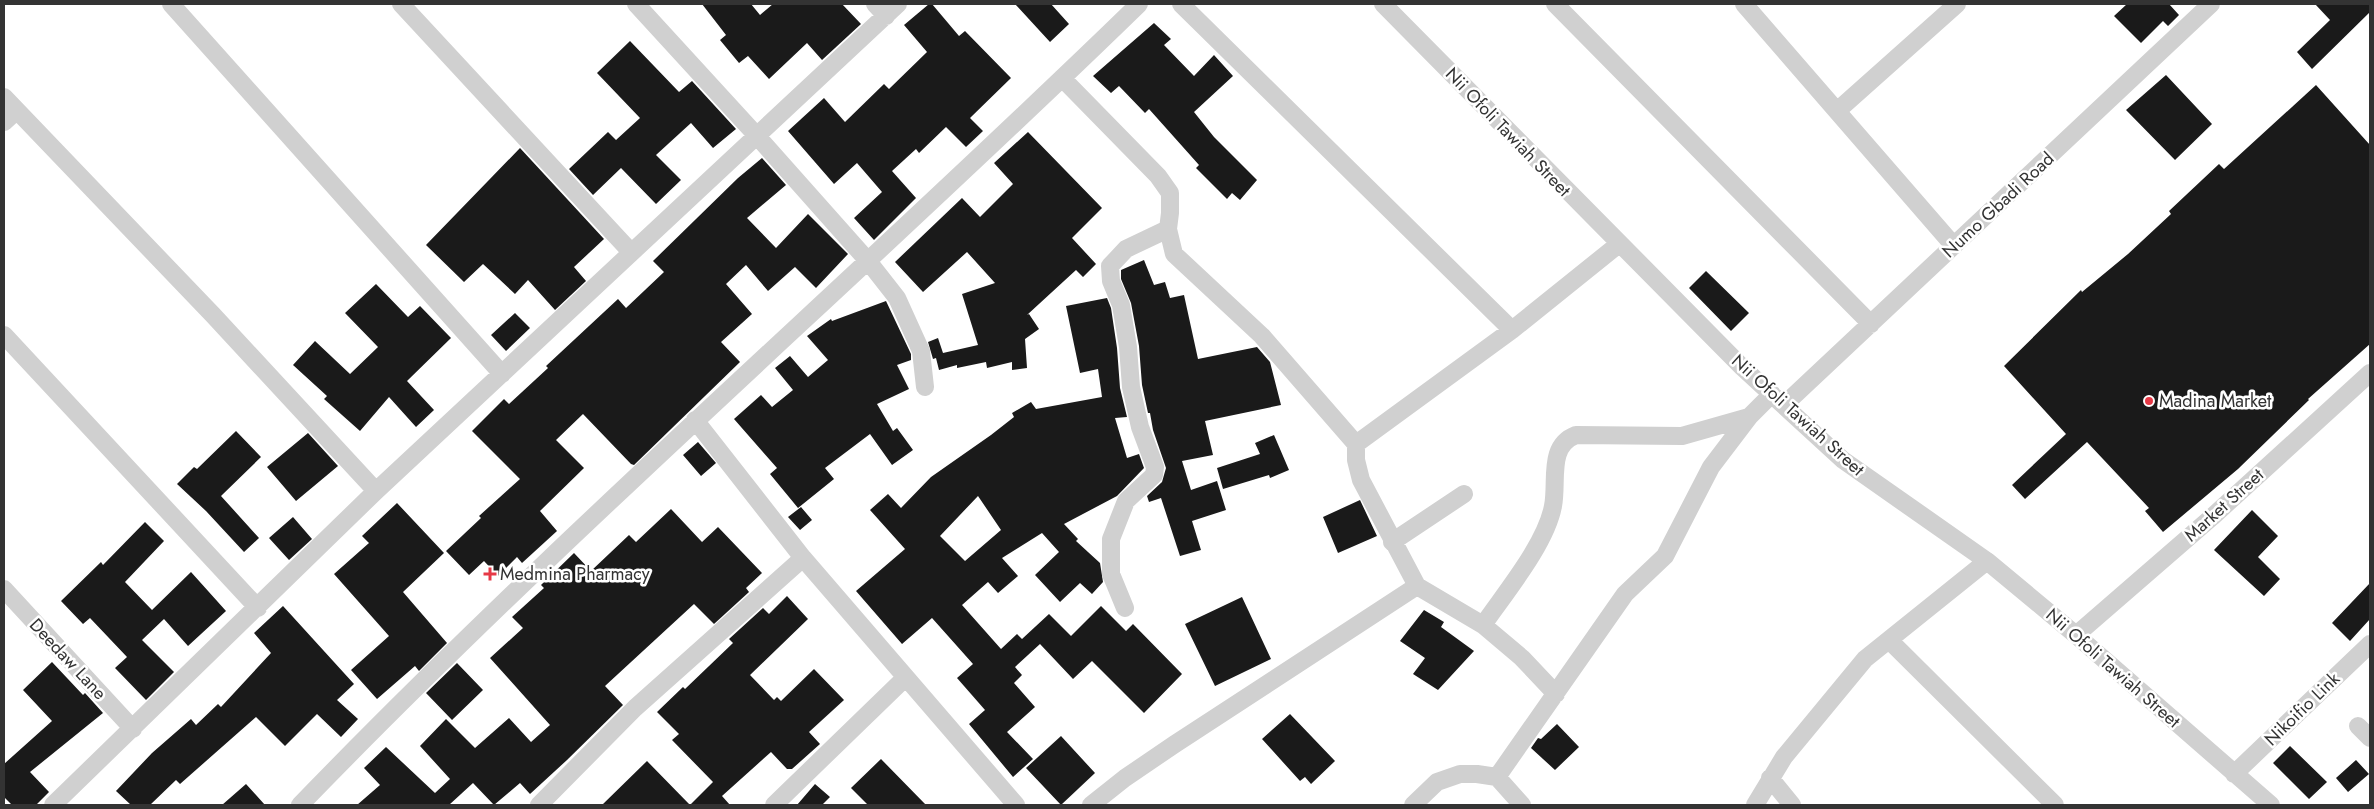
<svg xmlns="http://www.w3.org/2000/svg" width="2374" height="809" viewBox="0 0 2374 809" font-family="Jost,sans-serif">
	<style>
		.building { fill: #1a1a1a; fill-rule: evenodd }
		.lines { fill: none; stroke-linecap: round; stroke-linejoin: round }
		.minor { stroke: #d0d0d0; stroke-width: 18 }
		.poi-dot { fill: #e63946; stroke: #fff; stroke-width: 2 }
		.labels { text-anchor: middle; stroke-width: 5; stroke-linejoin: round; paint-order: stroke }
		.street-label { font-size: 18px; fill: #333; stroke: #fff }
		.poi-label { font-size: 18px; fill: #333; stroke: #fff; text-anchor: start }
	</style>
	<rect width="100%" height="100%" fill="#fff"/>
	<!-- building -->
	<path class="building" d="M702,4H751L760,15L773,4H842L861,24L822,60L807,43L769,79L748,56L739,63L720,40L726,35Z
		M929,4H932L959,36L965,31L1011,78L970,118L983,131L966,147L946,127L919,153L916,149L892,171L916,198L874,240L854,218L882,192L857,163L834,184L788,131L824,98L845,122L884,84L889,89L927,52L904,25Z
		M1015,4H1051L1069,24L1050,42Z
		M2127,4H2169L2179,15L2168,26L2163,21L2141,43L2114,16Z
		M2315,4H2370V12L2312,69L2297,52L2330,20Z
		M1154,23L1171,39L1164,45L1194,76L1214,55L1233,76L1194,112L1214,137L1257,180L1240,200L1232,193L1227,199L1196,168L1199,165L1149,109L1145,113L1119,86L1111,93L1093,76Z
		M630,41L679,92L692,81L736,129L713,148L691,123L656,155L681,180L656,204L621,168L593,195L569,169L608,132L616,140L640,118L597,73Z
		M2166,75L2212,124L2175,160L2126,110Z
		M2316,85L2370,145V344L2308,399L2309,400L2238,469L2163,532L2145,511L2149,508L2087,442L2025,499L2012,485L2066,434L2004,366L2081,290L2082,292L2128,254L2171,214L2169,211L2219,164L2224,169Z
		M1028,132L1102,208L1072,238L1096,264L1083,277L1076,270L1027,315L1029,314L1039,329L1025,339L1027,368L1012,370V362L987,368L986,362L957,368V365L939,370L936,358L933,359L928,342L938,338L943,353L978,345L962,294L995,283L967,252L923,292L895,262L962,198L980,217L1013,184L994,163Z
		M520,148L604,239L574,267L586,281L555,310L528,280L515,294L483,264L464,282L426,245Z
		M762,158L786,185L747,218L776,248L808,214L848,254L816,288L795,267L768,291L746,265L726,284L752,314L721,342L740,362L634,465L631,464L583,414L556,440L584,468L540,511L557,531L522,563L517,557L498,576L484,561L469,575L446,551L481,518L479,516L520,479L472,431L504,399L509,404L548,368L546,366L618,299L626,308L664,272L653,261L738,178Z
		M1144,260L1154,285L1165,282L1170,298L1184,295L1198,359L1257,347L1270,362L1281,405L1205,421L1213,455L1182,461L1191,490L1217,481L1226,510L1192,521L1201,550L1180,556L1161,498L1149,502L1147,496L1162,482L1166,468L1153,430L1150,413H1148L1142,385L1139,346L1131,303L1121,279V270Z
		M1706,271L1749,313L1731,331L1689,288Z
		M376,284L408,317L420,306L451,338L407,381L434,410L416,427L389,397L360,431L324,399L327,396L293,365L315,341L350,374L378,347L345,313Z
		M1107,298L1111,308L1117,348L1120,388L1127,417L1115,418L1127,458L1139,454L1144,468L1117,496L1064,524L1078,539L1076,541L1100,563L1103,582L1092,594L1080,583L1060,602L1035,575L1059,552L1042,533L1002,558L1018,576L998,593L988,582L962,605L1001,649L1017,634L1022,639L1049,614L1071,636L1101,606L1126,631L1133,624L1182,674L1144,713L1092,661L1073,679L1040,644L1015,667L1022,675L1014,683L1035,707L1007,732L1033,759L1013,777L969,724L985,710L957,678L973,664L932,618L902,644L856,591L905,549L870,510L888,494L901,508L931,477L991,435L1014,417L1012,413L1031,402L1036,409L1102,397L1098,369L1080,373L1066,306ZM978,496L1001,530L965,561L940,536Z
		M886,301L911,354V360L897,365L909,389L877,404L893,431L897,428L913,450L892,465L870,434L825,468L834,479L798,508L770,474L777,468L734,419L761,395L772,407L793,390L775,368L790,356L808,377L828,360L807,336L831,319L832,321Z
		M515,313L530,328L506,351L491,335Z
		M236,431L261,457L221,496L259,538L244,552L206,511L177,484L194,467L197,469Z
		M308,433L338,466L296,501L267,467Z
		M1274,435L1289,470L1270,478L1269,475L1223,489L1217,468L1260,454L1255,443Z
		M698,442L716,463L701,476L683,455Z
		M1360,500L1377,536L1338,553L1323,517Z
		M397,503L444,553L403,592L447,643L419,671L415,666L377,699L351,670L389,636L334,574L369,543L362,536Z
		M801,507L812,520L800,530L788,517Z
		M671,509L702,542L718,527L762,573L746,588L749,592L714,624L694,604L605,686L623,705L567,760L530,794L520,783L494,805L473,783L449,805H357L380,785L364,768L386,747L435,793L450,779L420,746L446,719L475,748L509,718L531,742L550,725L490,658L523,628L512,617L544,588L541,585L574,553L591,571L629,535L636,542Z
		M2252,510L2278,536L2258,557L2280,579L2264,596L2214,550Z
		M293,517L312,539L289,560L269,538Z
		M145,522L164,541L125,582L152,610L191,572L226,611L188,646L164,619L142,640L174,672L146,700L115,668L127,657L90,618L83,624L61,601L101,562L103,565Z
		M2370,583V619L2350,641L2332,623Z
		M787,596L808,619L750,675L774,700L777,697L781,701L814,669L844,700L809,732L820,744L792,769H787L771,752L722,796L730,805H602L647,761L690,805L713,782L672,740L679,734L657,712L683,687L685,689L733,643L729,639L763,608L769,614Z
		M1242,597L1271,659L1215,686L1185,624Z
		M283,606L354,684L337,700L358,719L341,737L317,714L285,746L256,717L180,784L176,780L150,805H131L116,791L152,753L191,719L196,725L218,704L221,707L271,653L254,633Z
		M1424,610L1444,622L1441,627L1474,651L1438,690L1413,674L1425,658L1400,641Z
		M52,662L83,695L85,693L103,713L30,772L49,792L36,805H12L4,797V764L52,721L23,690Z
		M457,663L483,690L452,720L426,693Z
		M1290,714L1335,761L1311,784L1305,777L1300,781L1262,739Z
		M1557,724L1579,747L1555,770L1531,748L1538,738L1541,739Z
		M1061,736L1095,773L1061,805L1026,768Z
		M2290,746L2327,782L2309,799L2273,763Z
		M881,759L926,805H868L851,788Z
		M2356,760L2369,774L2348,792L2336,778Z
		M246,784L265,805H222Z
		M815,784L830,797L822,805H797Z"/>
	<g class="lines">
		<!-- minor -->
		<path class="minor" d="M171,4L502,374
			M401,4L631,252
			M636,4L757,136L868,261L897,298L921,351L925,387
			M875,4L886,16
			M1181,4L1512,330
			M1383,4L1742,367L1843,460L1987,561L2076,635L2271,805
			M1555,4L1871,324
			M1744,4L1954,246
			M1062,78L1158,176L1170,193V213L1168,229L1174,254L1262,336L1356,444V460L1361,480L1417,586L1483,625L1522,658L1556,694
			M4,97L213,315L376,491
			M1837,111L1957,4
			M4,122L16,111
			M4,335L258,608
			M1784,405L2211,4
			M695,420L803,558L1016,805
			M1356,444L1512,330L1619,244
			M1392,542L1464,494
			M4,589L133,729
			M1125,608L1111,574V539L1126,501L1154,475L1155,467L1140,427L1131,387L1128,347L1121,305L1111,281L1110,266L1126,249L1168,229
			M1483,625C1505,593 1546,544 1553,506C1558,481 1547,446 1576,435L1682,436L1749,417
			M2076,635L2212,517L2370,373
			M1889,640L2055,805
			M2358,726L2370,738
			M2234,774L2370,644
			M1497,777L1625,594L1665,556L1711,467L1749,417L1772,394
			M1770,778L1792,805
			M53,805L376,491L898,4
			M300,805C569,527 862,274 1139,4
			M539,805L635,708L803,558
			M774,805L905,678
			M1091,805L1125,778L1175,744L1417,586
			M1413,805L1437,782L1460,774H1477L1497,777L1522,805
			M1755,805L1784,757L1865,659L1987,561"/>
	</g>
	<!-- markers -->
	<g class="poi-dot">
		<circle cx="2149" cy="401" r="5"/>
		<path d="M487.5 566.5h5v5h5v5h-5v5h-5v-5h-5v-5h5z"/>
	</g>
	<g class="labels">
		<!-- street labels -->
		<g class="street-label">
			<text transform="translate(1508 132) rotate(46)" y="6">Nii Ofoli Tawiah Street</text>
			<text transform="translate(1998 205) rotate(-43)" y="6">Numo Gbadi Road</text>
			<text transform="translate(1798 415) rotate(42)" y="6">Nii Ofoli Tawiah Street</text>
			<text transform="translate(2224 505) rotate(-42)" y="6">Market Street</text>
			<text transform="translate(68 659) rotate(47)" y="6">Deedaw Lane</text>
			<text transform="translate(2113 668) rotate(41)" y="6">Nii Ofoli Tawiah Street</text>
			<text transform="translate(2302 709) rotate(-44)" y="6">Nikoifio Link</text>
		</g>
		<!-- poi labels -->
		<g class="poi-label">
			<text x="2159" y="407">Madina Market</text>
			<text x="500" y="580">Medmina Pharmacy</text>
		</g>
	</g>
	<!-- border -->
	<rect width="2374" height="809" fill="none" stroke="#333333" stroke-width="10"/>
</svg>
